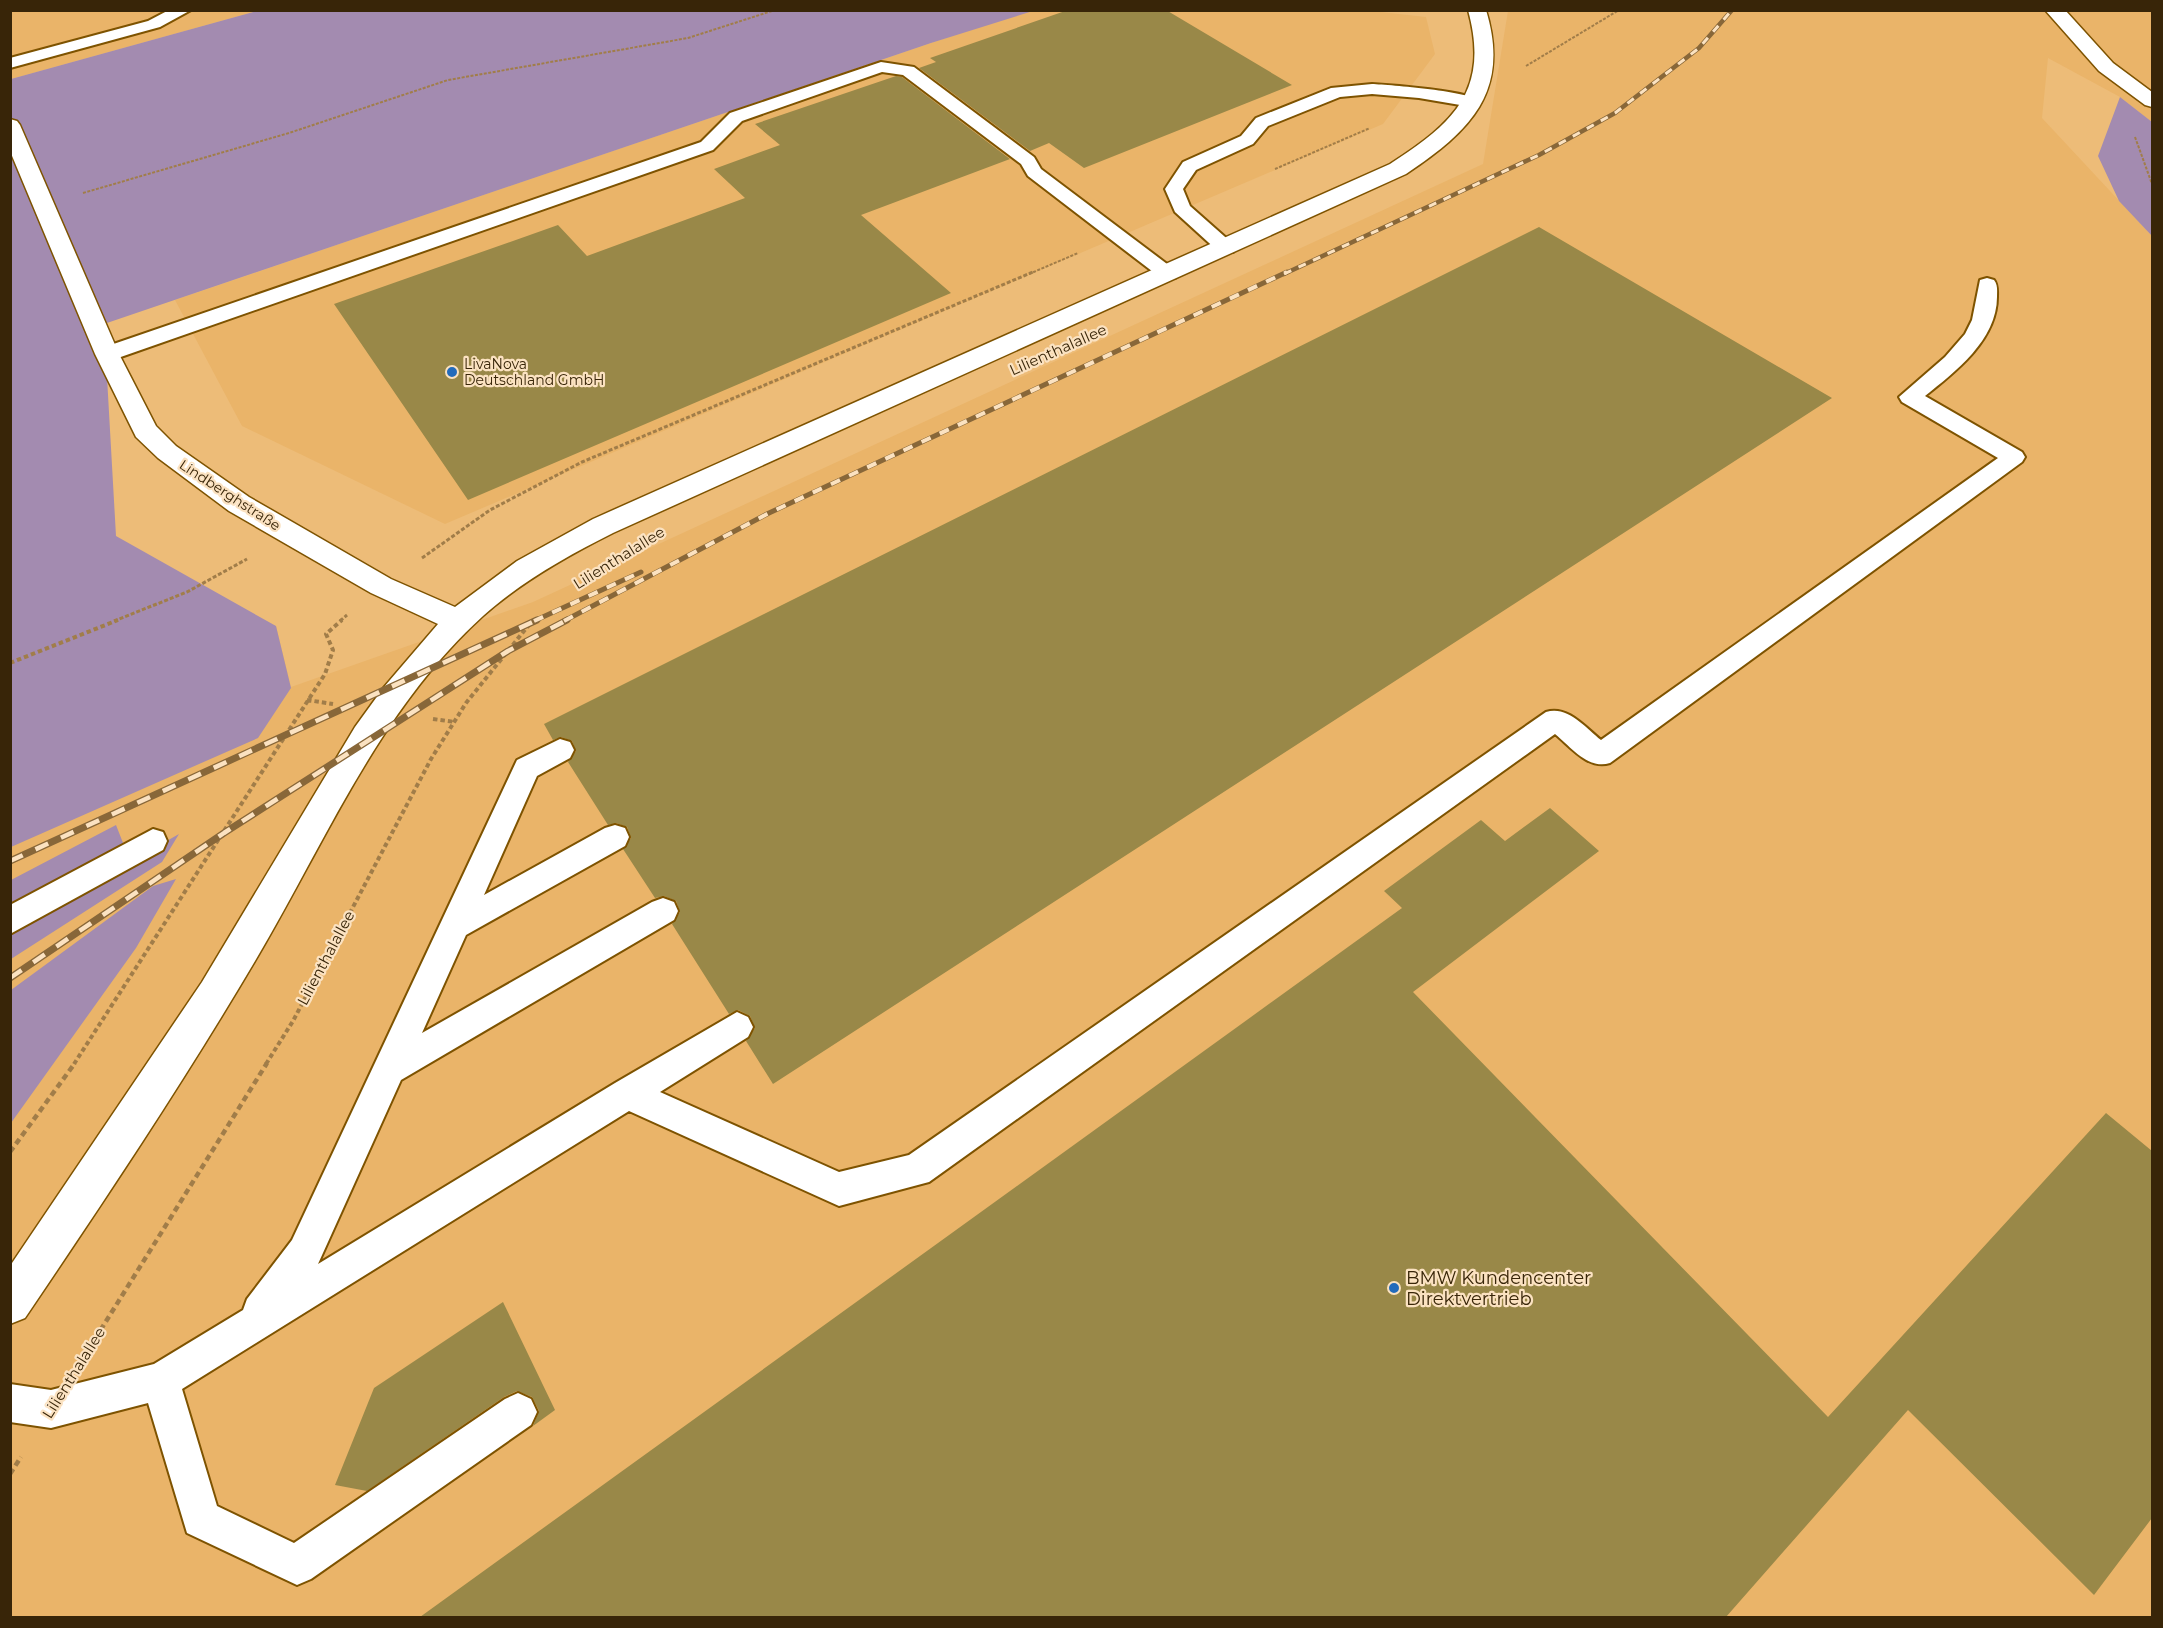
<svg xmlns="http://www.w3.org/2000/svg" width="2163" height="1628" viewBox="0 0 2163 1628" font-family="Montserrat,sans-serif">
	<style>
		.built { fill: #eab469 }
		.green { fill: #a38bb0 }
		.building { fill: #998848 }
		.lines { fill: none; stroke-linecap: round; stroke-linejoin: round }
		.lane-casing { stroke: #7e5300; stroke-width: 4 }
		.street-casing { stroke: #7e5300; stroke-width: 3 }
		.path-far3 { stroke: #a17d49; stroke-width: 2; stroke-dasharray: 3 1.5; stroke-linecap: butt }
		.path-far2 { stroke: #a17d49; stroke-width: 3; stroke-dasharray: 4 2; stroke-linecap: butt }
		.path-far1 { stroke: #a17d49; stroke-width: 4; stroke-dasharray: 4.5 3; stroke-linecap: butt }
		.path { stroke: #a17d49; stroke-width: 4.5; stroke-dasharray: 6 4; stroke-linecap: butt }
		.lane { fill: #fff; fill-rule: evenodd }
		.street { fill: #fff; fill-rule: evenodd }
		.rail-far2-casing { stroke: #886739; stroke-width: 4.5 }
		.rail-far1-casing { stroke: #886739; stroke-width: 5 }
		.rail-casing { stroke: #886739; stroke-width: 7 }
		.rail-far2 { stroke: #fbe2c1; stroke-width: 3; stroke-dasharray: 8; stroke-linecap: butt }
		.rail-far1 { stroke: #fbe2c1; stroke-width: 4; stroke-dasharray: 10; stroke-linecap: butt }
		.rail { stroke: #fbe2c1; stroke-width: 4.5; stroke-dasharray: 14; stroke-linecap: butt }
		.poi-dot { fill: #236bbb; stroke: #fbe2c1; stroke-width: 2 }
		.labels { text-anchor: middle; stroke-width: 4.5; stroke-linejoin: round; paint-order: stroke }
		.far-poi-label { font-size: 14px; fill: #382508; stroke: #fbe2c1; text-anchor: start }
		.far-street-label { font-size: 14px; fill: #382508; stroke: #fbe2c1 }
		.street-label { font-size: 15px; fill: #382508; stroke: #fbe2c1 }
		.near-poi-label { font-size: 18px; fill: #382508; stroke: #fbe2c1; text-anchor: start }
	</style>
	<rect width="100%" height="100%" fill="#edbc78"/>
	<!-- built -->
	<path class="built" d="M11,11H257L11,79Z
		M1025,11H1372L1426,17L1435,54L1383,124L445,524L242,426L175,300Z
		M1508,11H2152V122L2120,97L2048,58L2042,118L2152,236V1617L11,1618V685L276,626L291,687L533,602L1483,164Z"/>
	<!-- green -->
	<path class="green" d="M257,11H1033L931,43L104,324L116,536L276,626L291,688L258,738L11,847V79Z
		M2120,97L2152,122V236L2119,201L2098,156Z
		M116,825L125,848L11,912V880Z
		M179,834L162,862L11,959L10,930Z
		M176,879L136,948L11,1123V990L153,886Z"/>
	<!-- building -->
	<path class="building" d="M1068,10H1166L1292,85L1084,168L1049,143L1030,151L919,68L936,62L930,58Z
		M896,76L902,77L1010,159L861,215L951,293L468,500L334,304L558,225L587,256L745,198L714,169L780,145L755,124Z
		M1539,227L1832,398L773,1084L746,1041L755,1028L750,1016L738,1010L729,1014L672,924L680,912L676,901L664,896L655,898L623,849L631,838L627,827L616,823L608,825L568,762L576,751L572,741L561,737L553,740L544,724Z
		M1550,808L1599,851L1413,992L1828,1417L2106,1113L2152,1151V1518L2094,1595L1908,1410L1726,1617H420L1402,908L1384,891L1481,820L1505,841Z
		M503,1302L555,1410L533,1426L539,1411L532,1397L517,1391L504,1397L367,1491L335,1485L374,1388Z"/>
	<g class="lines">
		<defs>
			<path id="lane" d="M169,10H191L160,27L10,68V58L148,21Z
				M881,62L914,67L1034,157L1041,169L1175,270L1178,274L1175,278H1161L1028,176L1021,164L903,75L882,72L742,121L713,150L115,359H99L96,354L99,349L701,142L730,113Z
				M1372,84C1390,85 1472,91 1481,102L1472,107L1419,98L1372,94L1340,97L1268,126L1253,144L1196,170L1183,189L1190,206L1233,244L1236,248L1233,252H1219L1175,212L1165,189L1183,162L1241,136L1256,118L1331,88Z
				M1987,278L1994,280C1998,285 1997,291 1997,297C1997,340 1955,372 1925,396L2022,452L2025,457L2022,462L1610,763C1588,770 1571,747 1555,734L929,1182L839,1206L629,1111L182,1389L217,1506L294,1543L505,1399L518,1393L531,1399L537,1412L531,1425L311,1579L297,1585L187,1533L148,1403L51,1428L10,1422V1384L51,1390L154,1364L243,1310L247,1299L292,1240L517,760L560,739L570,742L574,750L570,758L537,776L484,895L605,828L615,825L625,828L629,837L625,846L466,935L422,1033L652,902L663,898L674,902L678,911L674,920L401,1080L318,1264L615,1083L737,1012L748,1017L753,1027L748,1037L660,1092L839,1172L909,1155L1546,712C1567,705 1585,727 1601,740L1998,458L1902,402L1899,397L1945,357L1965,334L1972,320L1980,280Z
				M153,829L163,832L167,841L163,850L10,934V905Z"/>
			<path id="street" d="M1468,10H1486C1511,92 1470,131 1406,174L613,533C567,556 521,582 483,616C379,710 325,843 255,961C183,1083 104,1201 25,1318L10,1324V1266L202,982L355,727L384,687L438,624L371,593L229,511L158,458L136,437L95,354L10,151V119L17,121L20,125L119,354L156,426L176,446L249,497L391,579L455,607L517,561L593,519L1390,164C1454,123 1490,90 1468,10Z
				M2045,10H2065L2113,63L2152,92V107L2145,105L2099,71Z"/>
		</defs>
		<!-- lane casing -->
		<use href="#lane" class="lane-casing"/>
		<!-- street casing -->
		<use href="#street" class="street-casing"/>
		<!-- path-far3 -->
		<path class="path-far3" d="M1526,66L1619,10
			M2135,137L2152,184
			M1275,169L1370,128
			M83,193L289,133L448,80L688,38L775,10
			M1029,274L1078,253"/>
		<!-- path-far2 -->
		<path class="path-far2" d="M422,558L490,510L582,462L1033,272
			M114,621L187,592L247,559
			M340,621L347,615"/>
		<!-- path-far1 -->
		<path class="path-far1" d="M10,663L118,620
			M307,700L333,704
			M433,719L455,722
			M74,1064L325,674L333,650L326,634L342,620
			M266,1064L293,1021L431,759L466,703L532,621"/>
		<!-- path -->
		<path class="path" d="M10,1152L75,1063
			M90,1347L267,1063
			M10,1474L21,1457"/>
		<!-- lane -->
		<use href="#lane" class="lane"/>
		<!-- street -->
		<use href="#street" class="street"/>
		<defs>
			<path id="rail-far2" d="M1284,274L1539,155L1615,113L1699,48L1732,10"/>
			<path id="rail-far1" d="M534,621L641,572
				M564,621L769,513L1287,272"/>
			<path id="rail" d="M10,861L537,620
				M10,978L224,833L508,651L567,620"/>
		</defs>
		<!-- rail-far2 casing -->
		<use href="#rail-far2" class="rail-far2-casing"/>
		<!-- rail-far1 casing -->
		<use href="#rail-far1" class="rail-far1-casing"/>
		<!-- rail casing -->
		<use href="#rail" class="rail-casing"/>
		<!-- rail-far2 -->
		<use href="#rail-far2" class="rail-far2"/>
		<!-- rail-far1 -->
		<use href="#rail-far1" class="rail-far1"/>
		<!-- rail -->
		<use href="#rail" class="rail"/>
	</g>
	<!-- markers -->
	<g class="poi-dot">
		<circle cx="452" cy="372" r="6"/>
		<circle cx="1394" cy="1288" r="6"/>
	</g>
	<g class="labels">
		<!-- far-poi labels -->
		<g class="far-poi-label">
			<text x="464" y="369">LivaNova<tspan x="464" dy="16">Deutschland GmbH</tspan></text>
		</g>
		<!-- far-street labels -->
		<g class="far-street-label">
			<text transform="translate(230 495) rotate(33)" y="5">Lindberghstraße</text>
		</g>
		<!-- street labels -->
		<g class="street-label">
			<text transform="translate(1058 350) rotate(-24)" y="5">Lilienthalallee</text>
			<text transform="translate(619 558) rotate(-32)" y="5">Lilienthalallee</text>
			<text transform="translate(326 958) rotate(-62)" y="5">Lilienthalallee</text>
			<text transform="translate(74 1373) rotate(-58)" y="5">Lilienthalallee</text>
		</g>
		<!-- near-poi labels -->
		<g class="near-poi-label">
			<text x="1406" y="1284">BMW Kundencenter<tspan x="1406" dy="21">Direktvertrieb</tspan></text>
		</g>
	</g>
	<!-- border -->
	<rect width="2163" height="1628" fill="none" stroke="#382508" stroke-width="24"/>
</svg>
